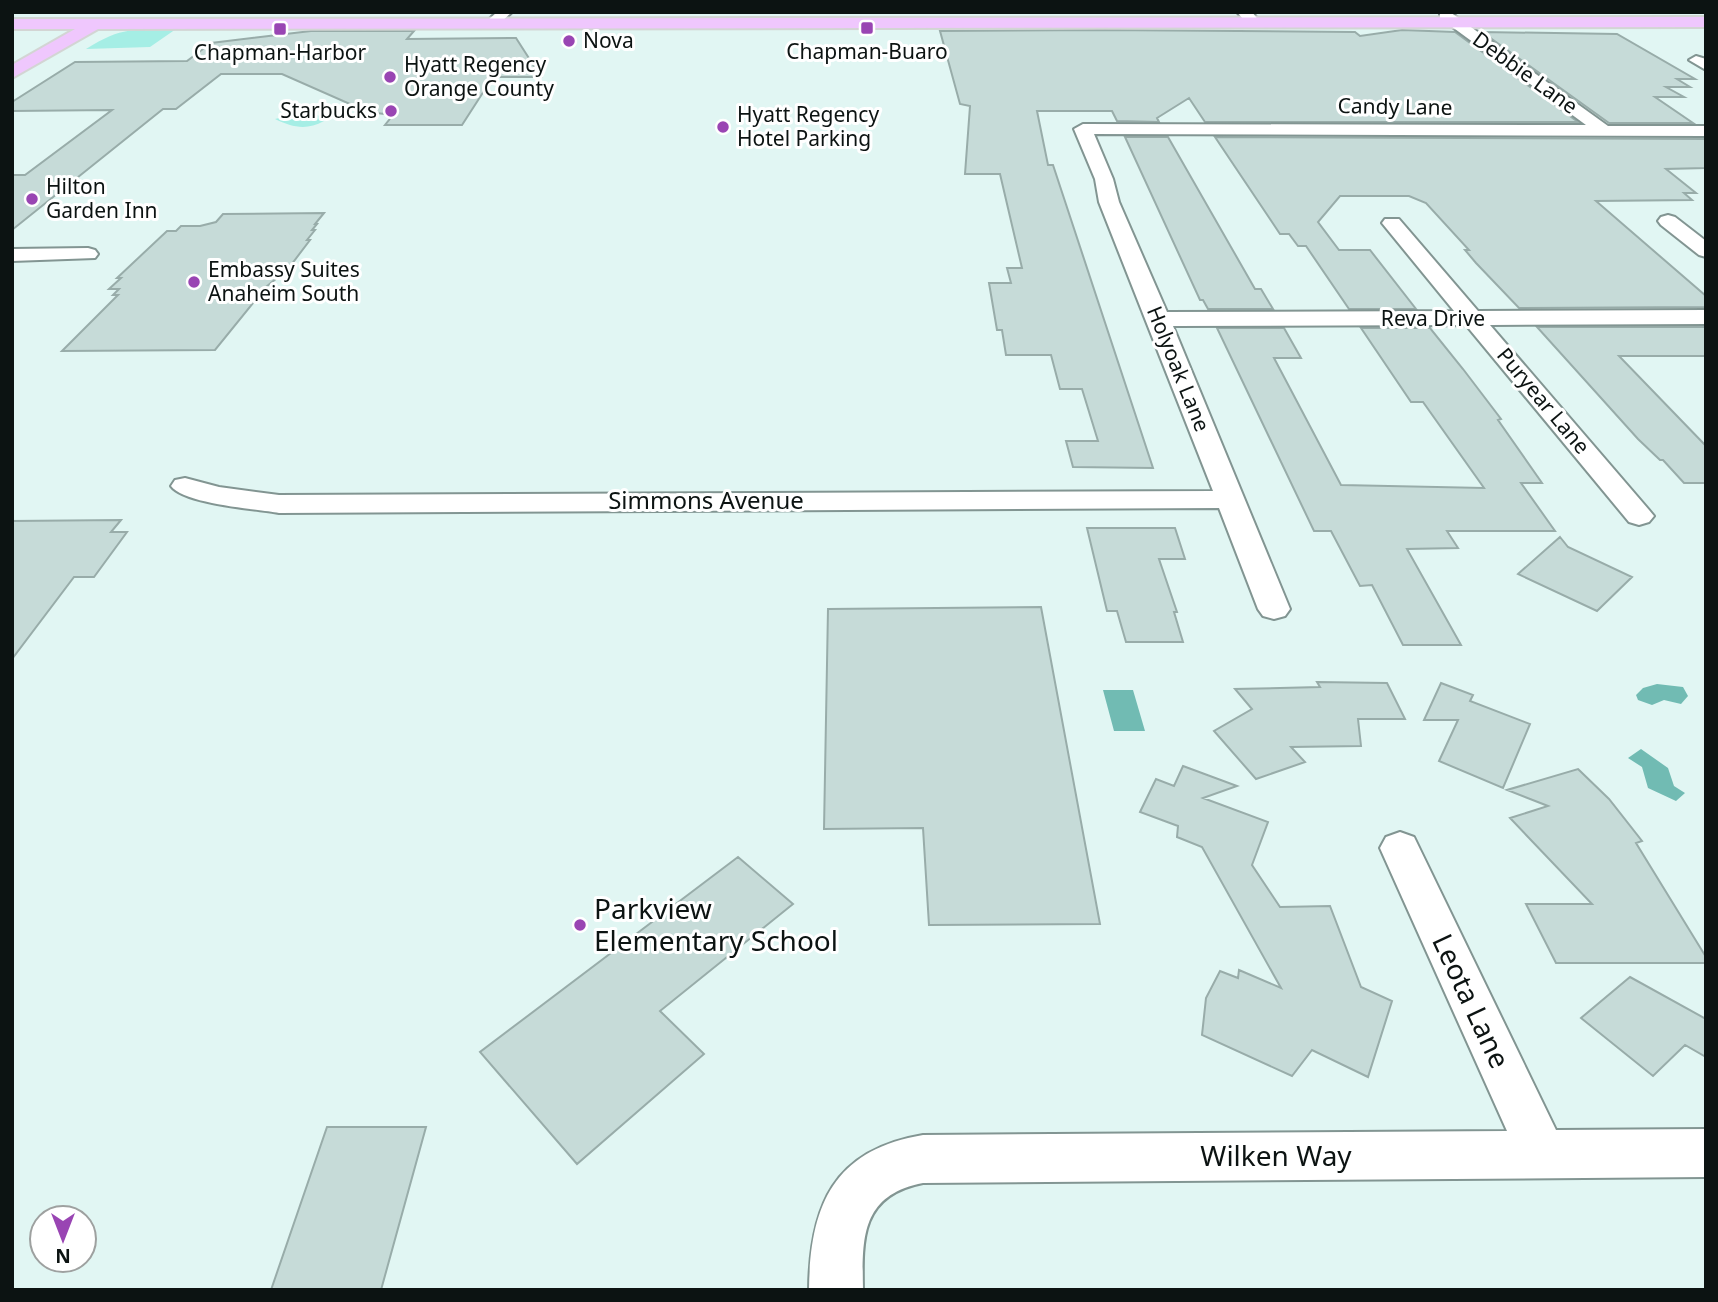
<svg xmlns="http://www.w3.org/2000/svg" width="1718" height="1302" viewBox="0 0 1718 1302" font-family="'Noto Sans',sans-serif">
	<style>
		.green { fill: #a5eee5 }
		.water { fill: #71bbb3 }
		.building { fill: #c6dbd8; stroke: #98aca9; stroke-width: 2 }
		.lines { fill: none; stroke-linecap: round; stroke-linejoin: round }
		.street-casing { stroke: #829592; stroke-width: 4 }
		.primary-casing { stroke: #d3d5d4; stroke-width: 4 }
		.street { fill: #fff; fill-rule: evenodd }
		.primary { fill: #efc7fd; fill-rule: evenodd }
		.poi-dot { fill: #9945b3; stroke: #fff; stroke-width: 2.5 }
		.labels { text-anchor: middle; stroke-width: 6; stroke-linejoin: round; paint-order: stroke }
		.far-poi-label { font-size: 21px; fill: #0c1312; stroke: #fff; text-anchor: start }
		.far-street-label { font-size: 21px; fill: #0c1312; stroke: #fff }
		.street-label { font-size: 24px; fill: #0c1312; stroke: #fff }
		.near-poi-label { font-size: 28px; fill: #0c1312; stroke: #fff; text-anchor: start }
		.near-street-label { font-size: 28px; fill: #0c1312; stroke: #fff }
	</style>
	<rect width="100%" height="100%" fill="#e1f6f3"/>
	<!-- green -->
	<path class="green" d="M176,29L150,47L86,49C123,26 133,30 176,29Z
		M308,111L324,118V121C306,131 292,127 275,119Z"/>
	<!-- water -->
	<path class="water" d="M1657,684L1683,687L1688,696L1681,704L1664,700L1652,705L1638,700L1636,695L1643,688Z
		M1103,690H1133L1145,731H1114Z
		M1641,749L1668,768L1674,786L1685,793L1676,801L1648,788L1642,767L1628,758Z"/>
	<!-- building -->
	<path class="building" d="M1101,30L1355,32L1360,36L1402,30L1455,32L1578,122H1205L1189,98L1157,118L1159,122L1117,121L1112,111H1037L1048,165H1053L1153,468L1073,467L1066,441H1098L1082,389H1060L1051,355H1006L1002,330H997L989,283H1011L1007,268H1022L1000,174H965L970,106L960,104L940,31Z
		M311,31H414L407,39L516,38L541,77H493L462,125H385L393,115L368,112L282,74H221L176,109H163L12,230V175H25L112,110L12,111V102L75,62L187,61L211,43Z
		M1482,32L1617,34L1695,79H1677L1690,87H1666L1684,97H1655L1693,123H1609Z
		M1125,137H1168L1255,289H1261L1273,309H1208L1203,300H1200Z
		M1215,137L1706,139V168L1666,169L1696,193H1684L1692,200L1596,201L1706,296V307L1519,308L1476,263L1465,250H1469L1426,203L1409,196H1340L1318,222L1339,250H1370L1416,309H1349L1306,246H1298L1289,234H1280Z
		M324,213L315,224H317L312,230H315L307,240H310L288,269L266,287L215,350L62,351L118,295H113L119,289H109L121,278H117L167,231H176L181,226H200L216,222L223,214Z
		M1537,327H1706V356H1619L1706,446V483H1684L1663,460H1660L1638,439Z
		M1217,328H1284L1301,358H1274L1341,485L1484,488L1423,402H1411L1361,328H1430L1463,369L1501,419L1498,420L1542,483H1521L1555,531H1447L1458,548L1407,549L1461,645H1403L1372,585L1360,586L1331,531H1314Z
		M121,520L111,532H127L94,577H74L12,659V521Z
		M1087,528H1175L1185,559H1159L1177,612H1174L1183,642H1126L1117,611H1107Z
		M1560,537L1568,547L1632,577L1597,611L1518,574Z
		M1041,607L1100,924L929,925L923,828L824,829L828,609Z
		M1317,682L1387,683L1405,719H1358L1361,746L1291,747L1305,762L1256,779L1214,731L1252,709L1235,689L1320,687Z
		M1441,683L1473,695L1470,701L1530,724L1503,788L1439,761L1458,720H1424Z
		M1183,766L1237,786L1203,798L1268,822L1252,865L1280,907L1330,906L1361,987L1392,1001L1368,1077L1312,1050L1292,1076L1202,1035L1206,998L1220,971L1238,978L1239,970L1281,988L1202,847L1177,837L1178,826L1140,812L1156,779L1174,786Z
		M1578,769L1609,799L1642,841L1636,843L1706,957V963H1556L1526,904H1592L1510,818L1548,806L1507,790Z
		M738,857L793,904L660,1011L704,1054L577,1164L480,1052Z
		M1630,977L1706,1019V1057L1685,1045L1653,1076L1581,1018Z
		M327,1127H426L381,1290H271Z"/>
	<g class="lines">
		<defs>
			<path id="street" d="M497,12H512L497,26H487L485,23Z
				M1237,12H1252L1260,22L1258,25H1248Z
				M1440,12H1450L1608,126H1706V136L1094,134L1113,179L1119,202L1167,312L1454,311L1382,223L1385,219H1399L1478,311L1706,310V324L1490,325L1649,510L1654,516L1649,522L1639,525L1629,522L1466,325L1173,326L1290,609L1285,616L1274,619L1263,616L1258,609L1219,508L279,513C256,509 184,504 171,486L175,480L185,478L219,487L279,495L1213,491L1099,202L1095,179L1074,129L1083,124L1586,125L1440,18Z
				M1696,56L1706,59V70L1689,60Z
				M1668,215L1675,217L1706,241V257L1699,255L1661,225L1658,221L1661,217Z
				M88,248L95,250L98,254L95,258L12,261V249Z
				M1400,832L1414,837L1556,1130L1706,1129V1177L923,1183C861,1195 862,1238 863,1290H809C810,1206 833,1150 923,1135L1507,1131L1380,848L1386,837Z"/>
			<path id="primary" d="M1706,17V27L98,29L12,78V65L75,29H12V19Z"/>
		</defs>
		<!-- street casing -->
		<use href="#street" class="street-casing"/>
		<!-- primary casing -->
		<use href="#primary" class="primary-casing"/>
		<!-- street -->
		<use href="#street" class="street"/>
		<!-- primary -->
		<use href="#primary" class="primary"/>
	</g>
	<!-- markers -->
	<g class="poi-dot">
		<rect x="860" y="21" width="14" height="14" rx="3.5"/>
		<rect x="273" y="22" width="14" height="14" rx="3.5"/>
		<circle cx="569" cy="41" r="7"/>
		<circle cx="390" cy="77" r="7"/>
		<circle cx="391" cy="111" r="7"/>
		<circle cx="723" cy="127" r="7"/>
		<circle cx="32" cy="199" r="7"/>
		<circle cx="194" cy="282" r="7"/>
		<circle cx="580" cy="925" r="7"/>
	</g>
	<g class="labels">
		<!-- far-poi labels -->
		<g class="far-poi-label">
			<text x="583" y="48">Nova</text>
			<text x="867" y="59" text-anchor="middle">Chapman-Buaro</text>
			<text x="280" y="60" text-anchor="middle">Chapman-Harbor</text>
			<text x="404" y="72">Hyatt Regency<tspan x="404" dy="24">Orange County</tspan></text>
			<text x="377" y="118" text-anchor="end">Starbucks</text>
			<text x="737" y="122">Hyatt Regency<tspan x="737" dy="24">Hotel Parking</tspan></text>
			<text x="46" y="194">Hilton<tspan x="46" dy="24">Garden Inn</tspan></text>
			<text x="208" y="277">Embassy Suites<tspan x="208" dy="24">Anaheim South</tspan></text>
		</g>
		<!-- far-street labels -->
		<g class="far-street-label">
			<text transform="translate(1525 73) rotate(36)" y="7">Debbie Lane</text>
			<text transform="translate(1395 107) rotate(1)" y="7">Candy Lane</text>
			<text x="1433" y="326">Reva Drive</text>
			<text transform="translate(1178 369) rotate(68)" y="7">Holyoak Lane</text>
			<text transform="translate(1543 401) rotate(50)" y="7">Puryear Lane</text>
		</g>
		<!-- street labels -->
		<g class="street-label">
			<text x="706" y="509">Simmons Avenue</text>
		</g>
		<!-- near-poi labels -->
		<g class="near-poi-label">
			<text x="594" y="919">Parkview<tspan x="594" dy="32">Elementary School</tspan></text>
		</g>
		<!-- near-street labels -->
		<g class="near-street-label">
			<text transform="translate(1471 1001) rotate(65)" y="10">Leota Lane</text>
			<text x="1276" y="1166">Wilken Way</text>
		</g>
	</g>
	<!-- border -->
	<rect width="1718" height="1302" fill="none" stroke="#0c1312" stroke-width="28"/>
	<!-- north arrow -->
	<g transform="translate(63 1239) rotate(180)"><circle r="33" fill="#ffffff" stroke="#9ea1a0" stroke-width="2"/>
	<path d="M0-5L12 26L0 18L-12 26Z" fill="#9945b3"/>
	<text y="-10" font-size="19" font-weight="bold" text-anchor="middle" fill="#0c1312">N</text>
	</g>
</svg>
